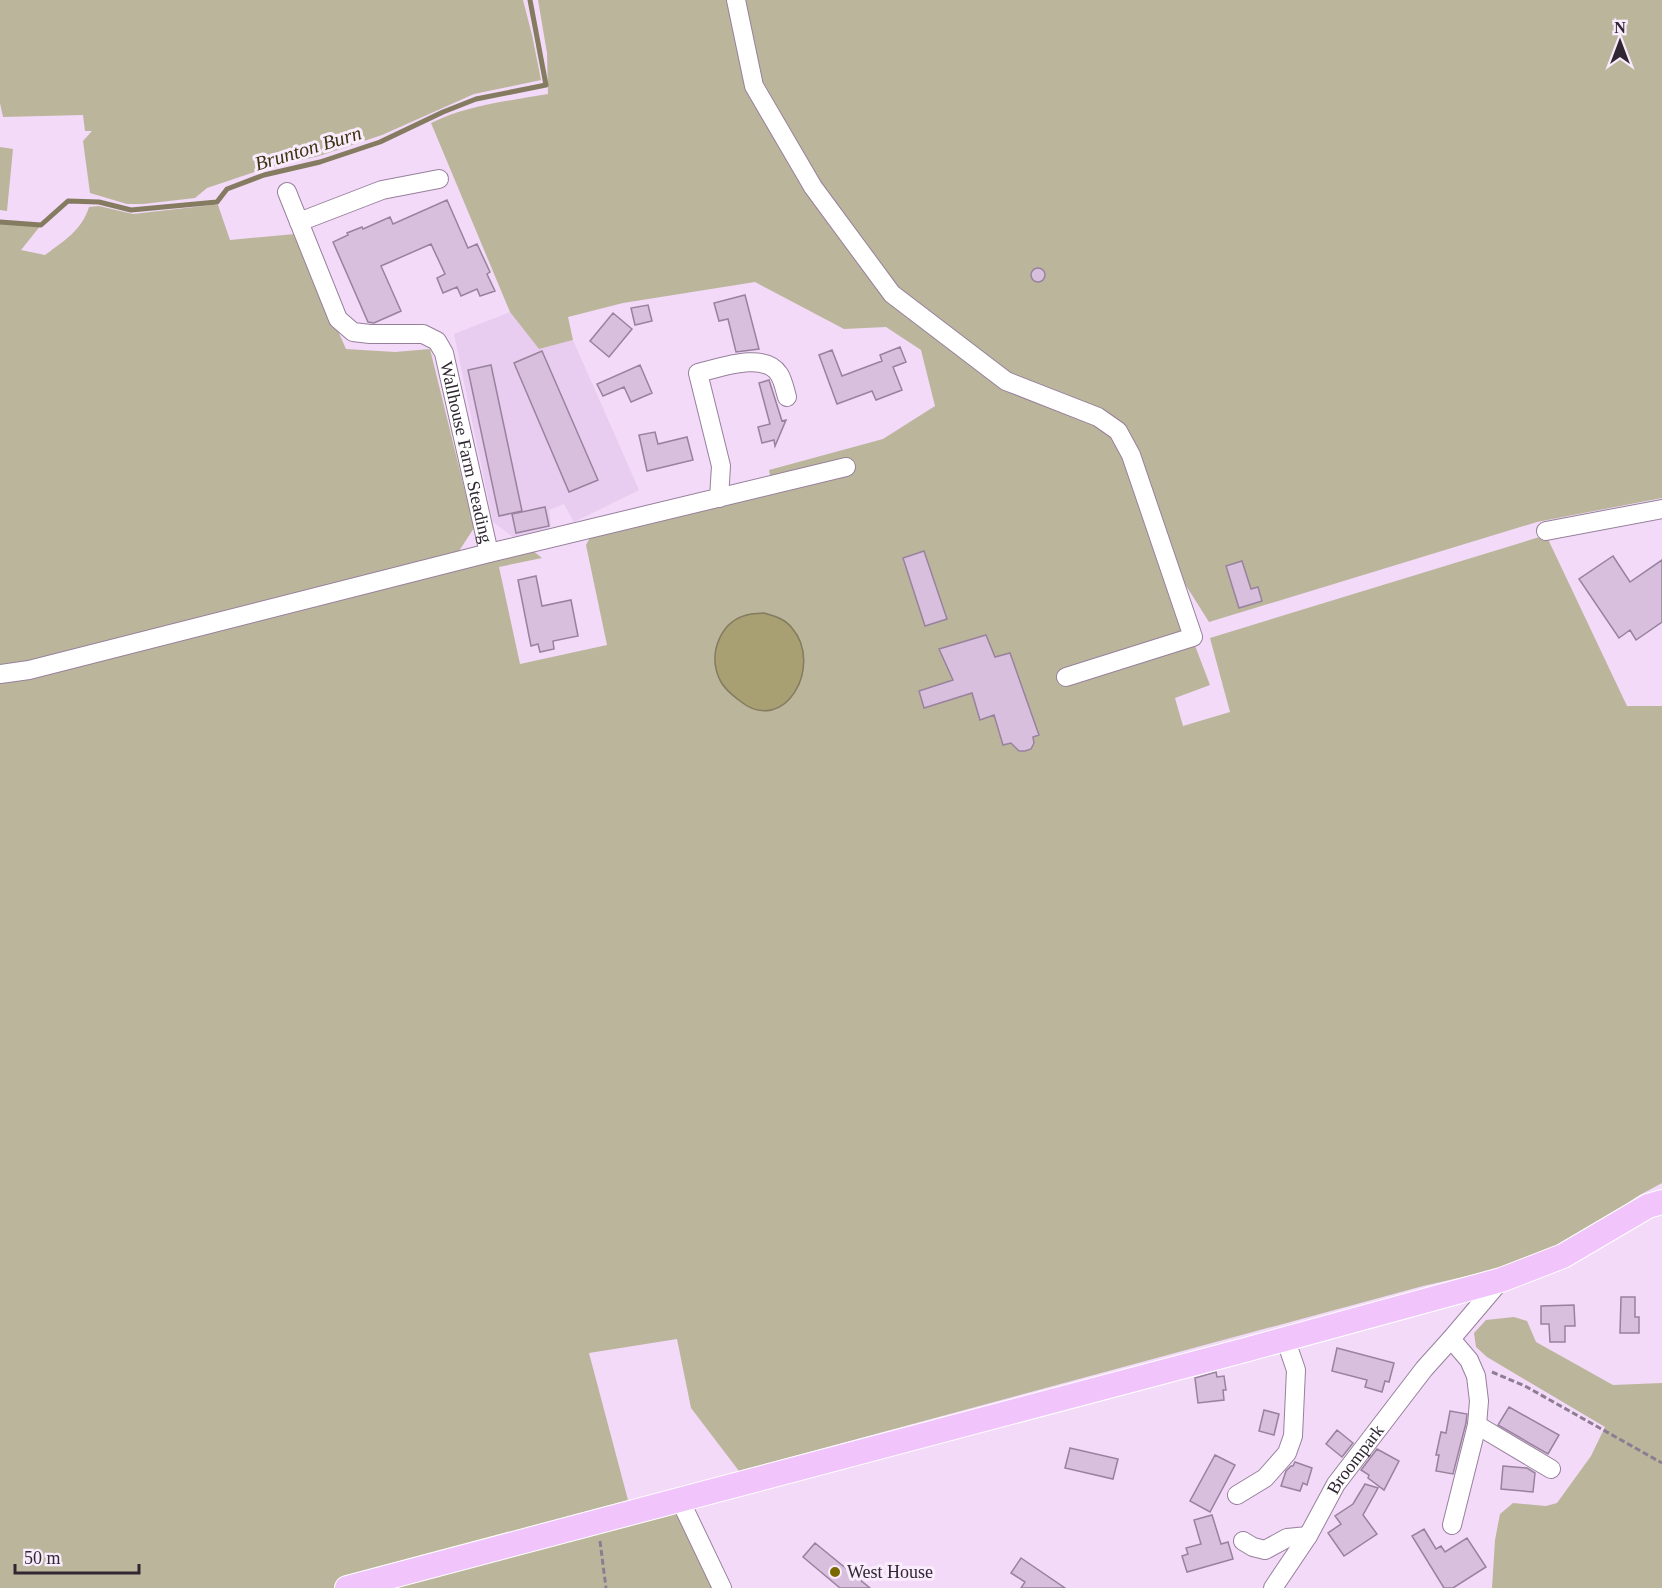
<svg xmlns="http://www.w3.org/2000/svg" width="1662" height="1588" viewBox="0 0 1662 1588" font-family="'Times New Roman',serif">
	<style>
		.built { fill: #e9cdf0 }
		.green { fill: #bbb69b }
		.water { fill: #a89f73; stroke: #847b60; stroke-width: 1.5 }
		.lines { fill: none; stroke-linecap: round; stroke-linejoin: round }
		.stream { stroke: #847b60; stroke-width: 5 }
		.building { fill: #d7bfdd; stroke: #99829e; stroke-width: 1.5 }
		.minor-casing { stroke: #97809c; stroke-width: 20 }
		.major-casing { stroke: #fff; stroke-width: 26 }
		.path { stroke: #8d7d92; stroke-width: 3; stroke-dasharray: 6 3; stroke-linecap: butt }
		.minor { stroke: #fff; stroke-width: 18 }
		.major { stroke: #f1c5fc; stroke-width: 24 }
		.poi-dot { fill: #7a6800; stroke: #faebfd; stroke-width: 2 }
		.labels { text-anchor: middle; stroke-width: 6; stroke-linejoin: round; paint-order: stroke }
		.street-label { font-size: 18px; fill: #302733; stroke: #faebfd }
		.poi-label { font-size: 18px; fill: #302733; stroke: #faebfd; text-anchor: start }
		.water-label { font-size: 20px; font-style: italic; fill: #3a330d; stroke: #faebfd }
	</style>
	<rect width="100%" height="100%" fill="#f2daf8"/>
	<!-- built -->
	<path class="built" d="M510,312L539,349L573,340L639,490L574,522L564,504L549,510L551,526L542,535L517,540L493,522L454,334Z"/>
	<!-- green -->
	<path class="green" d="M0,0H523L532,35L541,80L474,94L382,135L319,156L263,169L207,188L195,198L143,204H127L90,193L83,141L92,131H85L83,115L3,117L0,103Z
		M538,0H1662V498L1537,522L1209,622L1151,530L1210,685L1175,698L1183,726L1230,712L1210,638L1546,535L1627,706H1662V1183L1638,1196L1571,1242L1516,1265L1423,1286L739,1471L691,1408L677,1339L589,1353L628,1500L474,1542L678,1513L713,1588H0V680L532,550L542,558L499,567L520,664L607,645L586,545L592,534L632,527L774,494L769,470L883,439L935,406L921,350L886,327L844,329L755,282L623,303L568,317L573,340L539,349L510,312L431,123C468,105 508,101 548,94L547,53Z
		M0,147L13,149L7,211L0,210Z
		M212,205H218L230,240L295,234L346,349L395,352L430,349L474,528L459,551L27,663L0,666V222L41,225L21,250L45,255C64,241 82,230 89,207L99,206L133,214Z
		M1514,1317L1527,1321L1536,1342L1613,1385L1662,1383V1588H1492L1495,1540L1500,1514L1513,1503L1546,1506L1557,1503L1591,1456L1605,1427L1487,1357L1476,1347L1474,1333L1486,1320Z"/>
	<!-- water -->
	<path class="water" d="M764,613C775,616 785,619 792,628C824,665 785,737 740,701C732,695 723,688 719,678C708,652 721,619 751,614C755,613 760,614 764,613Z"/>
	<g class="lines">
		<!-- stream -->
		<path class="stream" d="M0,222L41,225L68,201L99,202L131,210L217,202L227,189L264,175L320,162L380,142L443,112L476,99L546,85L530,0"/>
	</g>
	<!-- building -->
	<path class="building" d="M447,200L468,248L477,244L490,272L487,274L495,291L480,296L477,289L461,296L457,287L443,293L437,278L445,274L431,244L381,266L401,311L374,323L368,322L333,242L348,235L347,233L362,227L363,229L390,217L393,224Z
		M1031 275a7 7 0 1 1 14 0a7 7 0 1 1-14 0Z
		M745,295L759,349L736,352L728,319L719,321L714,303Z
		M648,305L652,321L635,325L631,308Z
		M613,313L632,329L609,357L590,341Z
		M900,347L906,362L893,367L902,390L876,400L872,391L837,404L819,355L832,350L842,376L882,361L880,355Z
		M542,351L598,480L569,492L514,363Z
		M491,365L522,511L499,516L468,370Z
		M640,365L652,393L631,402L624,387L603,396L597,384Z
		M769,380L782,421L786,420L775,446L774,440L762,443L758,427L770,424L759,383Z
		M655,432L658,444L687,437L693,460L647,471L639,435Z
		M545,507L549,526L516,533L512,514Z
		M924,551L947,619L925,626L903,558Z
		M1613,556L1630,582L1662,560V622L1636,640L1630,630L1619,638L1579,579Z
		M1242,561L1251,589L1258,587L1262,601L1239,608L1226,566Z
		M536,576L542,606L571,600L578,636L553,641L554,649L540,652L538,644L531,646L518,580Z
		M986,635L995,657L1010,653L1039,735L1033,737L1034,743L1031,749L1025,751H1019L1011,743L1003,745L994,715L980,720L972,693L924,708L919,691L953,680L939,649Z
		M1621,1297H1635V1317H1639V1333H1620Z
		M1574,1305L1575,1326H1565V1342H1550L1549,1324H1541V1306Z
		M1337,1348L1394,1363L1389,1382L1385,1381L1382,1392L1365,1387L1367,1380L1332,1371Z
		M1216,1372L1217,1377L1224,1376L1226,1390H1223L1224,1400L1198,1403L1195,1378Z
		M1509,1407L1559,1435L1548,1454L1498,1425Z
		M1264,1410L1279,1414L1274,1435L1259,1431Z
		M1450,1411L1467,1414L1466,1423L1453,1474L1436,1471L1439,1455H1436L1441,1432L1446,1433Z
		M1337,1430L1353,1443L1342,1457L1326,1444Z
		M1070,1448L1118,1459L1113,1479L1065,1468Z
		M1377,1449L1399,1461L1384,1490L1368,1478L1369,1475L1361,1470Z
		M1215,1455L1235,1465L1210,1512L1190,1501Z
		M1295,1462L1312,1468L1307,1485L1303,1483L1300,1491L1281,1486L1286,1471L1291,1466H1293Z
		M1503,1466L1527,1468L1535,1473L1533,1492L1501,1489Z
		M1365,1484L1378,1488L1363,1515L1377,1534L1344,1556L1328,1533L1341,1524L1335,1516L1353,1504Z
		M1212,1515L1221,1544L1228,1542L1233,1559L1187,1572L1182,1556L1188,1554L1186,1548L1201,1544L1194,1520Z
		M1424,1529L1436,1549L1441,1546L1445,1552L1467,1538L1486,1567L1453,1588H1444L1412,1536Z
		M815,1543L870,1588H840L803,1557Z
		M1021,1558L1065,1588H1021L1025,1582L1011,1573Z"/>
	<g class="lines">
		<defs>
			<g id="minor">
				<path d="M736,0L754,86L813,187L892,294L1006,381L1098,417L1118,431L1131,455L1193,637L1066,677"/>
				<path id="s1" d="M287,192L338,319L353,332L370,334H423L437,341L444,353L489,553"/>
				<path d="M299,222L382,190L439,179"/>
				<path d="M719,498L721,466L698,373C720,368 764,351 779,374C783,380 785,390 787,397"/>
				<path d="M1546,531L1662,509"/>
				<path d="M0,674L29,670L489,553L846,467"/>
				<path d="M1451,1339L1469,1360L1476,1376L1479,1401L1477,1425L1452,1525"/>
				<path d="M1477,1425L1551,1469"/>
				<path d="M1237,1495L1265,1478L1287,1453L1293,1436L1296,1370L1285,1338"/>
				<path d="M680,1500L722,1588"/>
				<path d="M1243,1541L1253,1547L1265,1550L1287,1538L1308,1536"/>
				<path id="s2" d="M1273,1588L1308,1536L1336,1484L1424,1369L1451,1339L1501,1280"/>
			</g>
			<path id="major" d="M347,1588L1245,1350L1501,1280L1563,1256L1648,1206L1662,1202"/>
		</defs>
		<!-- minor casing -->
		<use href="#minor" class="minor-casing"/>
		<!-- major casing -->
		<use href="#major" class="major-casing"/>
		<!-- path -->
		<path class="path" d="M1492,1372L1525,1386L1662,1463
			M600,1541L606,1588"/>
		<!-- minor -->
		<use href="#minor" class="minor"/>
		<!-- major -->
		<use href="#major" class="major"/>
	</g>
	<!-- markers -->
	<circle class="poi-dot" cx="835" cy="1572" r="6"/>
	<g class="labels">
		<!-- street labels -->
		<g class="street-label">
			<text dy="6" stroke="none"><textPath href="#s1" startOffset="358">Wallhouse Farm Steading</textPath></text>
			<text dy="6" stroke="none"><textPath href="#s2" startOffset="153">Broompark</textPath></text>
		</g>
		<!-- poi labels -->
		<g class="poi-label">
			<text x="847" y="1578">West House</text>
		</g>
		<!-- water labels -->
		<g class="water-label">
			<text transform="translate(308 148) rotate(-17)" y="7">Brunton Burn</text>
		</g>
	</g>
	<!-- north arrow -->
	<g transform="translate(1620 42)" stroke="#faebfd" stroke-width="4.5" paint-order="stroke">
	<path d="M0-4.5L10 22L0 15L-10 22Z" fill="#302733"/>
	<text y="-9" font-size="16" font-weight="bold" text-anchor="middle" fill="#302733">N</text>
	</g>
	<!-- scale -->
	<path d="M15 1564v9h124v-9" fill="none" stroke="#302733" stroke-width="3"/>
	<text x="24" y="1564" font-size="18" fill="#302733" stroke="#faebfd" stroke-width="4.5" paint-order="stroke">50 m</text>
</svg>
